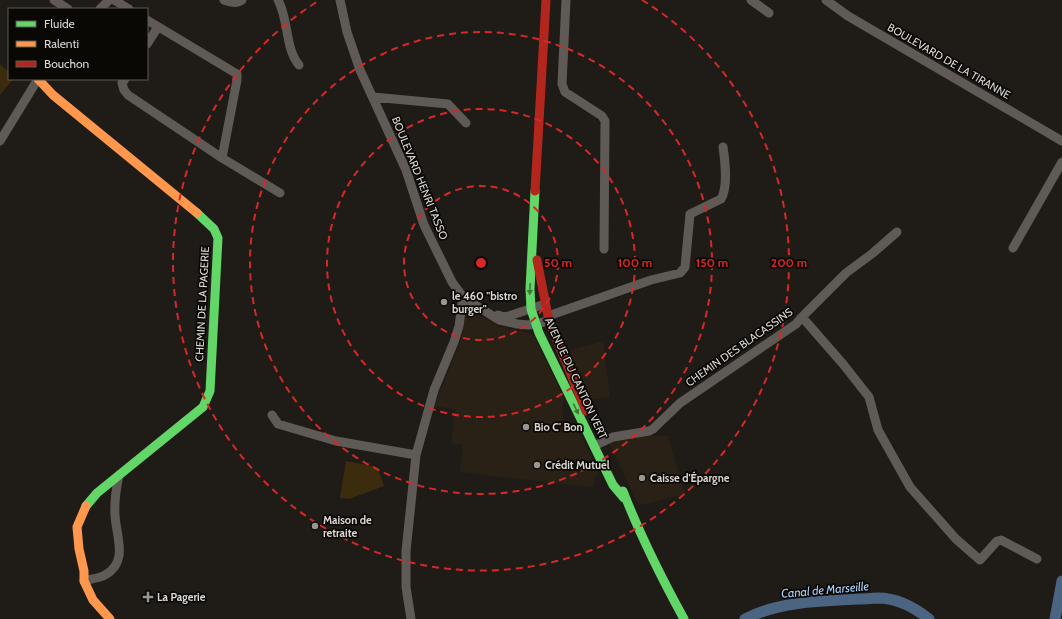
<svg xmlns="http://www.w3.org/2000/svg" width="1062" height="619" viewBox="0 0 1062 619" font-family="Cabin,sans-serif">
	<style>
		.built { fill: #292115 }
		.green { fill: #3c2c0e }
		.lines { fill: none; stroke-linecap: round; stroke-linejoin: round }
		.canal { stroke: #4a6482; stroke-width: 11 }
		.street { stroke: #5f5a55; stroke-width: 9 }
		.fast { stroke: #63d668; stroke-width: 9 }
		.slow { stroke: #ff974d; stroke-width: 9 }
		.jam { stroke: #b3261e; stroke-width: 9 }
		.oneway { fill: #3b793b }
		.ring { fill: none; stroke: #d62828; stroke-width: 2; stroke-dasharray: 7 5 }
		.poi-dot { fill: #999691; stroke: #0a0805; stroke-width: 1.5 }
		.labels { text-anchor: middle; stroke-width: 3.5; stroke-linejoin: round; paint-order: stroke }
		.street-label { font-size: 11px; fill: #dbd7d2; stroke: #0a0805 }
		.poi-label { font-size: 11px; font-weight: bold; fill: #dbd7d2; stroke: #0a0805; text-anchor: start }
		.water-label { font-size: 12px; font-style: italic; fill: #abd1fe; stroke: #0a0805 }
		.centre { fill: #d62828; stroke: #0a0805; stroke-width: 2 }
		.ring-label { font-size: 12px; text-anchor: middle; font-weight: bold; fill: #d62828; stroke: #0a0805; stroke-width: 3.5; stroke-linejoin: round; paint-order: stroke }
	</style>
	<rect width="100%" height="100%" fill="#1f1c18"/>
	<!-- built -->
	<path class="built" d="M471,310L498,326L526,332L534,336L565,400L562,406L563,423L576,425L599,473L595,477L593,487L460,472L463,445L451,443L455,409L434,406L460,343L465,315Z
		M603,341L610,397L589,400L577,375L570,350Z
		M651,434L655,436H668L685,494L642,505L640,503L638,504L609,443L621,438Z"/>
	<!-- green -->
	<path class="green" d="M0,64L9,72V79H13L0,95Z
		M346,461L377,467L384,486L349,499L340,498Z"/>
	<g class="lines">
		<!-- canal -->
		<path class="canal" d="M745,619C783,599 835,601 878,598C898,598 914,607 929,619
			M1055,619L1062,581"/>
		<!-- street -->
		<path class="street" d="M54,0L68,9
			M114,0L129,9
			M224,0C229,2 237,4 242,0
			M278,0C289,20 285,49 299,65
			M340,0L347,32L360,70L406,170L424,225L452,282L463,297L499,320L517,324L529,325L549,321
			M566,0L562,84L565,92L602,116L605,121L604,249
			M751,0L769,13
			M826,0L848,16L1062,141
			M100,9L109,0
			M147,20L237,74V80L222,158
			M147,44L158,27
			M125,79L122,83L124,90L128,95L222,158L280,193
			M373,97L448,104L466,123
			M0,141L38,79
			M1013,248L1062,162
			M498,315L504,317L509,316L545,304
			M548,316L651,280L680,273L685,267L690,214L721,199C728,188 725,160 723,147
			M802,317L846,273L873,253L897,232
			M272,415L278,424L336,441L416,455
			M594,446L613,437L649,431L653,429L680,403L796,324L802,317L843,364L869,397L878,430L910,487L956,539L980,560L997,541L1001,540L1037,559
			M84,581C91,579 100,578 105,575C129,562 116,536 115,515C114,501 116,489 119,475
			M411,619L406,587V551L416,455L434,390L454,342L459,326L463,297"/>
		<!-- fast -->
		<path class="fast" d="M535,191L530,289L531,309L539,333L613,485L624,498
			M623,491C640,535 661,577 684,619
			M86,506L97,493L203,407L210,391L218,238L214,229L197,213"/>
		<!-- slow -->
		<path class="slow" d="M38,79L53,95L197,213
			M86,506L77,527L79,549L84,571V581L93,600L110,619"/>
		<!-- jam -->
		<path class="jam" d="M535,191L546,0
			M537,260L549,321L586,411"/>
	</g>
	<!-- one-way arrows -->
	<defs><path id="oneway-solid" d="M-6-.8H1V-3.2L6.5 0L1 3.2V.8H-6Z"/></defs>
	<g class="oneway">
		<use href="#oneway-solid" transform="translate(530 289) rotate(92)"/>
		<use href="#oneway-solid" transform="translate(576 409) rotate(64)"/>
	</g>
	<!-- distance rings -->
	<g class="ring">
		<circle cx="481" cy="263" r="77"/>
		<circle cx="481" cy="263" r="154"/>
		<circle cx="481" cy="263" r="231"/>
		<path d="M642 0A308 308 0 1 1 320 0"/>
	</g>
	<!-- markers -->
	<g class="poi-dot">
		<circle cx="444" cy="302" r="4"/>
		<circle cx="526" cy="427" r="4"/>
		<circle cx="537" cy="465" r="4"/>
		<circle cx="642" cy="478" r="4"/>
		<circle cx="315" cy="526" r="4"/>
		<path d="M146 591h4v4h4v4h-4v4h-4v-4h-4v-4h4z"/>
	</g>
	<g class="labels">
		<!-- street labels -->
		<g class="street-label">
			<text transform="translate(949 61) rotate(30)" y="4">BOULEVARD DE LA TIRANNE</text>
			<text transform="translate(420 178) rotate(68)" y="4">BOULEVARD HENRI TASSO</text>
			<text transform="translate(202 304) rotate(-87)" y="4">CHEMIN DE LA PAGERIE</text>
			<text transform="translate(739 347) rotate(-35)" y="4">CHEMIN DES BLACASSINS</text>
			<text transform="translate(576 378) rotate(65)" y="4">AVENUE DU CANTON VERT</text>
		</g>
		<!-- poi labels -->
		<g class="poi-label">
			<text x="452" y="300">le 460 "bistro<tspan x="452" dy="13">burger"</tspan></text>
			<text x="534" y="431">Bio C' Bon</text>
			<text x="545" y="469">Crédit Mutuel</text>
			<text x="650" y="482">Caisse d'Épargne</text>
			<text x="323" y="524">Maison de<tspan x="323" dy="13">retraite</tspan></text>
			<text x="157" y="601">La Pagerie</text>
		</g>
		<!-- water labels -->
		<g class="water-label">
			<text transform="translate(825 590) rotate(-5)" y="4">Canal de Marseille</text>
		</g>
	</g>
	<circle cx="481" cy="263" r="6" class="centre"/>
	<g class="ring-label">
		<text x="558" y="267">50 m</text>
		<text x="635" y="267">100 m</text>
		<text x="712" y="267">150 m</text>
		<text x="789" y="267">200 m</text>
	</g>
	<!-- legend -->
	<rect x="8" y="8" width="140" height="72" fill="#0a0805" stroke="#5e5b57"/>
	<rect x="16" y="21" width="20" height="6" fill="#63d668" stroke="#5e5b57"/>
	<text x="44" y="28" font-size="12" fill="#dbd7d2">Fluide</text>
	<rect x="16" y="41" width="20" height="6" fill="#ff974d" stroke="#5e5b57"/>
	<text x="44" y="48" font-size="12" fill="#dbd7d2">Ralenti</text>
	<rect x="16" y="61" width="20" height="6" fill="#b3261e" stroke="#5e5b57"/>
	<text x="44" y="68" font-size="12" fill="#dbd7d2">Bouchon</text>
</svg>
